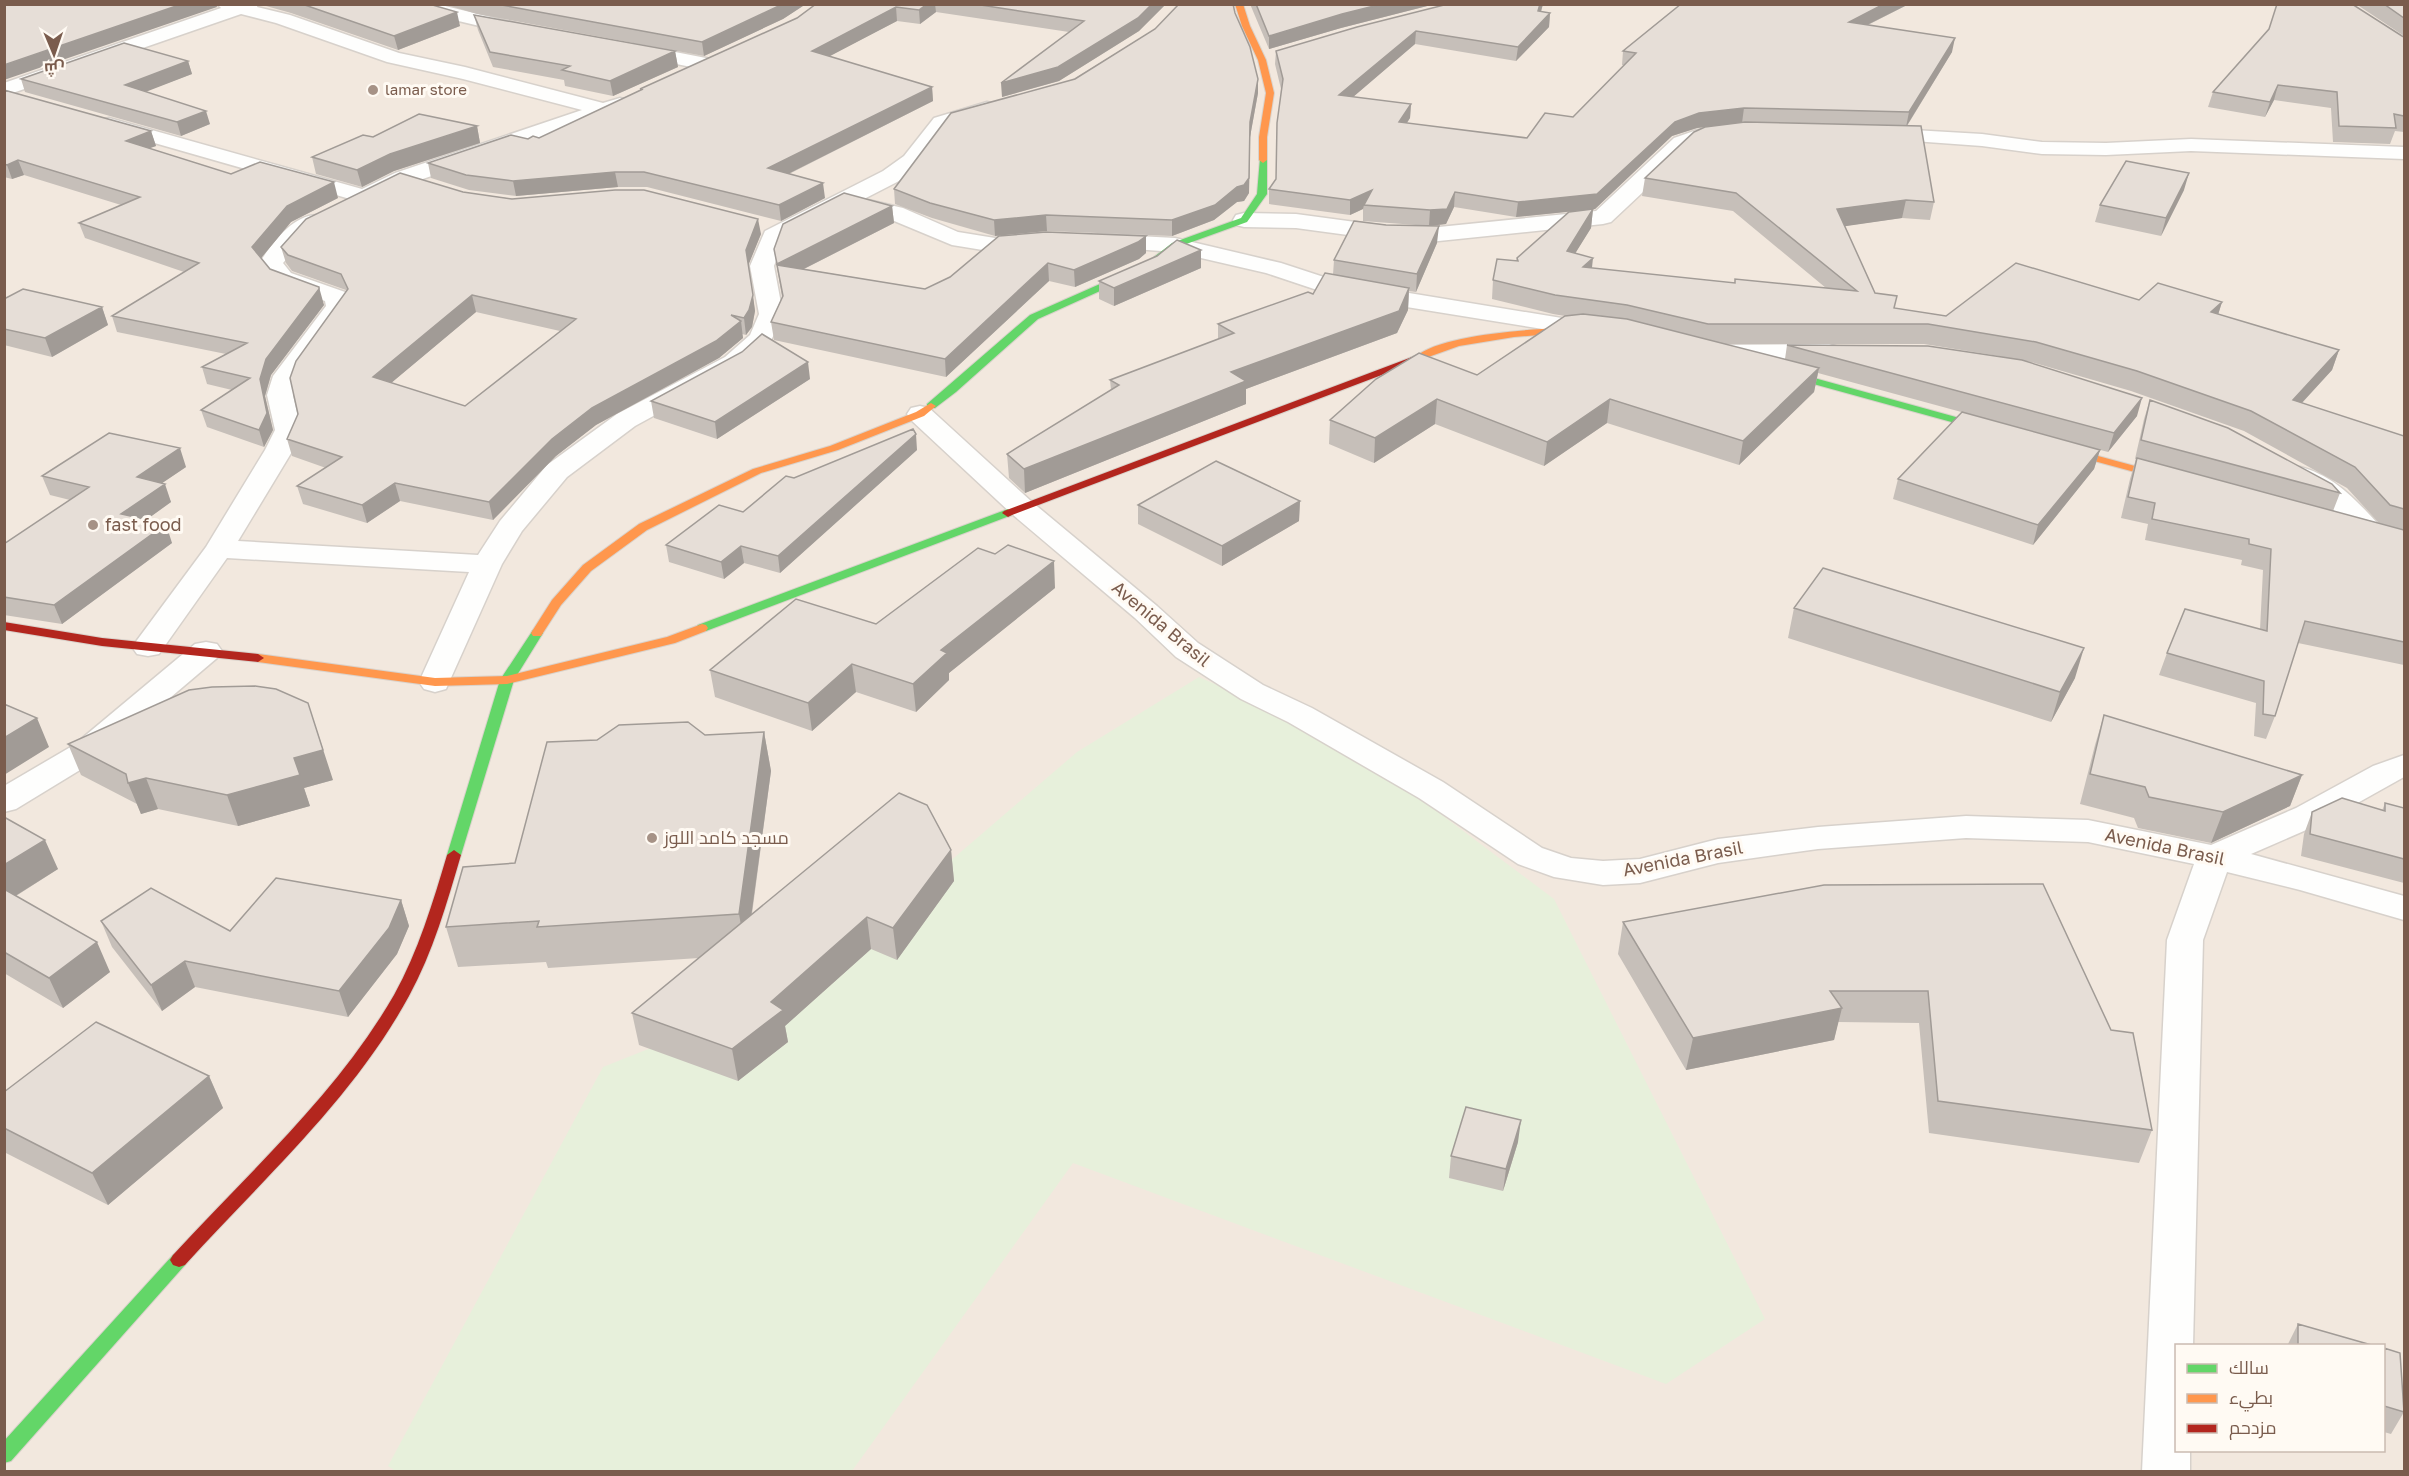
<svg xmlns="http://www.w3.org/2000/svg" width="2409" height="1476" viewBox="0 0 2409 1476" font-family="'Golos Text',Cairo,sans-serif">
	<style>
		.residential { fill: #f2e8de; fill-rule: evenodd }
		.green { fill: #e7f0db }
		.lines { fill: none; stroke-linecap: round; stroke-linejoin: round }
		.street-casing { stroke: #d7d1cb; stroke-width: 3 }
		.fast-casing { stroke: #d9d2cb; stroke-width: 2 }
		.slow-casing { stroke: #d9d2cb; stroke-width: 2 }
		.jam-casing { stroke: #d9d2cb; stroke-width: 2 }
		.street { fill: #fefefd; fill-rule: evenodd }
		.fast { fill: #63d668; fill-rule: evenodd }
		.slow { fill: #ff974d; fill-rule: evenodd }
		.jam { fill: #b3261e; fill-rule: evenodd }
		.wall { fill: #c6bfb9; fill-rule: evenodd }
		.shaded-wall { fill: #a19b96 }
		.building { fill: #e6ded7; stroke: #a19b96; stroke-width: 1.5; fill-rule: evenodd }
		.poi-dot { fill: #a69286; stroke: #fffaf3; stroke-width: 2 }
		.labels { text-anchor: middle; stroke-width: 6; stroke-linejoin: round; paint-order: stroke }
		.far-poi-label { font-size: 15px; fill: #7a5c4d; stroke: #fffaf3; text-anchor: start }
		.poi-label { font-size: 18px; fill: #7a5c4d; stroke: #fffaf3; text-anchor: start }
		.street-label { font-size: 18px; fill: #7a5c4d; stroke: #fffaf3 }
	</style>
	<rect width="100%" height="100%" fill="#f9f5f0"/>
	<!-- residential -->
	<path class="residential" d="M5,5H2404V1471L5,1472ZM2176,1346H2384V1450H2176Z"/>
	<!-- green -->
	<path class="green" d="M1199,677L1343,741L1554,899L1765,1319L1666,1384L1073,1163L852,1471L397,1472L388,1466L603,1067L804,987L1077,752Z"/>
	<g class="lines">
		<defs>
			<path id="street" d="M217,4H258L257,7L290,15L399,53L465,67L603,103L620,98L627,100L630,104L627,108L613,114L411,183L364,203L102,128L99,124L102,120L109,118L362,189L395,173L582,110L463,79L387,62L276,23L241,14L4,96V83L221,8Z
				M402,4H437L528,26L530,30L528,34L521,36L404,8Z
				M634,44L706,58L713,60L716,64L713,68L706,70L627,54L624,50L627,46Z
				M987,102L994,104L997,108L994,112L948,126L920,166L899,181L864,199L903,208L958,232L995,238L1034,234L1042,236L1046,241L1042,246L995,252L952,245L887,218L846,208L783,240L774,266L783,314L770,343L743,367L635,426L567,477L522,531L502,564L446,689L435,692L424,689L419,682L469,572L227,558L159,654L148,656L137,654L132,647L206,547L265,450L275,430L267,395L273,376L326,306L325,301L275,283L259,263C273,243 296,209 324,216L327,221L324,226L309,233L283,263L291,273L345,292L350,306L299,377L293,395L301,430L293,450L238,541L478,555L500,521L547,465L617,414L725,357L750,335L759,314L750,266L765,231L883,171L904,156L934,118Z
				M1726,127L1733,129L1737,133L1733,137L1702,142L1690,148L1611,222L1603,224L1429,242L1385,240L1296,228L1244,227L1236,225L1233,220L1236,215L1244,213L1296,214L1385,226L1429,228L1596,211L1674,138L1697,130Z
				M1879,128L1982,134L2042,142L2106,143L2191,139L2404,147V159L2191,151L2106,155L2042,154L1982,146L1872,138L1868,134L1872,130Z
				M1100,234L1175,238L1281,263L1336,281L1580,321L1589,323L1592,328L1589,333L1580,335L1332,295L1266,273L1175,252L1092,246L1088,241L1092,236Z
				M1829,344L1838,347L1842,352L1838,357L1829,360L1716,361L1707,358L1703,353L1707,348L1716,345Z
				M920,406L929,408L1032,502L1157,606L1198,643L1263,685L1312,708L1443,782L1542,848L1571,858L1603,861L1640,859L1718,839L1818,827L1966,816L2088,820L2211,845L2296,808L2373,766L2404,755V777L2320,824L2251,854L2404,896V920L2300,890L2227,872L2203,940L2193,1346H2176V1450H2190V1472H2142L2167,940L2194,864L2088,842L1966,838L1818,849L1718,863L1640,883L1603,885L1554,877L1518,864L1419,798L1288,722L1241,699L1176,657L1135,618L1012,514L911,420L907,414L911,408Z
				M2300,467C2334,475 2358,502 2381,527L2385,533L2381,539L2371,542L2361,539L2326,502L2290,481L2286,475L2290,469Z
				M206,642L217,644L222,651L217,658L98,759L16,809L4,812V786L74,745L195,644Z"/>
			<path id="fast" d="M1260,158L1267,160V194L1247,222L1178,247L1151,268L1038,319L956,392L935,408H927V404L1030,315L1145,264L1172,243L1241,218L1257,194Z
				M1774,367L2003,430L2005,432L2003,434H1995L1770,372V368Z
				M1008,509L1014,513L1012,515L706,631H698L696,628L698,625Z
				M537,629L543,633L514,680L461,855L454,860L449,858L447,855L500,680L533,630Z
				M179,1253L185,1255L188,1260L185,1265L11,1461L4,1463V1441L173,1255Z"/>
			<path id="slow" d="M1235,4H1243L1250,26L1266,60L1274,93L1267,137V160L1263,163L1259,160V137L1266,93L1258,60L1242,26Z
				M1586,326L1591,329L1590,331L1514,337L1459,346L1420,360L1415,357C1444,332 1546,329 1586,326Z
				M931,403L936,406L924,416L838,450L761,473L647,530L591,571L561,605L541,636H533L531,633L552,600L583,565L639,524L753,469L830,446L916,412Z
				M2054,444L2179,478L2181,480L2175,483L2050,449V445Z
				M702,624L706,625L708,628L706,631L675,643L507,684L435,686L258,662L252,658L258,654L435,678L507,676L667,637Z"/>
			<path id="jam" d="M1420,354L1425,357L1424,359L1012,515L1008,517L1002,513L1004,511Z
				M4,622L102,638L258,654L264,658L258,662L102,646L4,630Z
				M454,850L461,855C447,903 433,952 409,996C353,1099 263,1179 185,1265L179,1267L173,1265L170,1260L173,1255C249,1172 337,1094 394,995C418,952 433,902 447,855Z"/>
		</defs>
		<!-- street casing -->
		<use href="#street" class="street-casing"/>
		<!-- fast casing -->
		<use href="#fast" class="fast-casing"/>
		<!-- slow casing -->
		<use href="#slow" class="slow-casing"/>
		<!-- jam casing -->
		<use href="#jam" class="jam-casing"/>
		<!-- street -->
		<use href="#street" class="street"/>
		<!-- fast -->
		<use href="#fast" class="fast"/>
		<!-- slow -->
		<use href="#slow" class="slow"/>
		<!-- jam -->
		<use href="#jam" class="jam"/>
	</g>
	<!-- wall -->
	<path class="wall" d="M259,4H429L460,26L398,50L291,13Z
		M444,4H806L783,19L704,56L477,14Z
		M816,4H1166L1139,31L1059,81L1002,97L1069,32L936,12L920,24L897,21L829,56L932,87L933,101L789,174L825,198L781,221L647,187H618L516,196L469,190L431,178L428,163L528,139L539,138L640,90V89L797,18Z
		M1250,4H1435L1341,28L1269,49Z
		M1448,4H1543L1541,12L1550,13L1549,27L1516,61L1415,44L1353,97L1411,104L1410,118L1407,123L1527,138L1573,117L1624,65H1622L1623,51L1681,4H1909L1868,25L1952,52L1907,126L1934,202L1930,220L1902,218L1844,226L1875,293L1894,308L1946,316L2139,300L2222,302L2218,315L2339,350L2332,370L2302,403L2404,436V665L2298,643L2275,716L2266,739L2254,736L2256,703L2159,675L2167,653L2260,630L2263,570L2241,565L2242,560L2145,540L2148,524L2121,518L2130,479L2136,459H2135L2144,419L2150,400L2340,493L2333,511L2379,523L2347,488L2244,431L2131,391L2031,362L2026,361L2137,416L2108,452L1818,373L1814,392L1739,465L1607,423L1544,466L1435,424L1374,463L1329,444L1330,420L1477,375L1565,316L1553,314L1492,299L1493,280L1516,261L1517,258L1593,209L1591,228L1575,253L1592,268L1735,283L1826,288L1733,211L1642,196L1645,178L1705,127L1697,128L1672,136L1595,209L1516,217L1454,207L1446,224L1429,226L1363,221V209L1350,215L1269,204V189L1276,179L1281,89L1275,64L1276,51ZM1724,344H1924L1999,356L1787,345L1785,359Z
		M2356,4H2404V36Z
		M1235,13L1258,79V93L1250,137L1249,193L1244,201L1237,202L1214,220L1172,236L1047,231L995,236L932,218L895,204L894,189L1155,29Z
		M474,15L675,51L678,67L613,96L565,86L564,80L493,67L478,30Z
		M2269,29L2404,37V132L2395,131L2390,144L2333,142L2331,108L2274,100L2265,117L2208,107L2213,92Z
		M188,61L192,74L146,91L210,124L181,136L25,92L21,79Z
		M4,90L151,131L156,146L149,148L231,174L338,198L291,222L261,258L270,269L324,305L271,375L265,396L273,430L264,447L207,427L201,410L232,390L207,384L202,367L226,354L117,332L112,316L184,272L85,238L79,223L121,205L24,175L12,179L4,177Z
		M477,126L480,143L394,171L362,187L316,174L312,157L373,137Z
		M2184,190L2161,236L2095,222L2100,205Z
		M463,192L761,234L748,265L755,311L752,327L746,335L742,334L743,338L719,358L596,425L556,456L493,520L400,501L367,523L303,504L297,486L326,468L292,456L287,439L298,414L346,291V290L292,271L286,263L281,247ZM476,312L560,331L465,406L391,383Z
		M892,206L894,223L804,269L925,289L950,277L999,236L1146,253L1139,259L1075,287L1049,281L946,377L774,340L771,322L782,297L774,249Z
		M1437,243L1416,292L1409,291L1408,310L1397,333L1246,389V404L1025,493L1009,478L1007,454L1111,390L1110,380L1218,339V324L1313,294L1333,275L1334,260Z
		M1201,250V268L1114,306L1099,299V281Z
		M4,299L102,307L108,325L52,357L4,345Z
		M810,379L717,439L654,418L651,401Z
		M917,450L780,573L744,563L724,579L669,562L666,545L743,512L794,478Z
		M2100,450L2094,469L2033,545L1893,499L1898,479Z
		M186,467L162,483L171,502L146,520L172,543L62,624L4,615V544L70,500L50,495L42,476Z
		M1300,501L1299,521L1222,566L1138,524V505Z
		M1055,588L949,673V680L916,712L856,692L812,731L715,697L710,670L876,624Z
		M1794,608L2075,678L2051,722L1788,638Z
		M2104,715L2302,775L2290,806L2211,843L2138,828L2134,818L2080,804L2095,745Z
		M764,732L771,771L752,914L951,850L954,881L897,960L871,949L785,1026L788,1042L738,1081L639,1045L632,1013L699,958L548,968L546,962L458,967L446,927L515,863L705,735Z
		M68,744L333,780L304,788L310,806L238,826L158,809L141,814L137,804L81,775Z
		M2385,803L2404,808V883L2301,856L2304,834L2312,812L2382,811Z
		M4,817L58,869L16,896L110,972L63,1008L4,973Z
		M1824,885L2152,1130L2139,1163L1929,1133L1919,1023L1838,1022L1834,1040L1686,1070L1618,954L1623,922Z
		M401,900L409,926L397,954L348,1017L195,987L162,1011L112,947L101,921L230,931Z
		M209,1076L223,1108L108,1205L4,1152V1092Z
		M1518,1142L1503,1191L1449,1178L1451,1156Z
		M2298,1324L2375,1346H2287Z
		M2384,1348L2404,1412L2391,1434L2384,1432Z"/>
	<!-- shaded-wall -->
	<path class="shaded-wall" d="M182,4H216L217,7L4,80V65Z
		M783,4H806L783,19L704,56L702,42Z
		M927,4H935L936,12L920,24L919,10Z
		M1152,4H1166L1139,31L1059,81L1002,97L1001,83Z
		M1382,4H1435L1341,28L1269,49V36L1342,14Z
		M1540,4H1543L1537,25L1538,11Z
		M1884,4H1909L1847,35L1849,22Z
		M896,7L897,21L813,65L812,51Z
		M457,12L460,26L398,50L394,36Z
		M1550,13L1549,27L1516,61L1518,47Z
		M1416,31L1415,44L1339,109V95Z
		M1955,38L1952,52L1906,127L1909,112Z
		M675,51L678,67L613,96L610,81Z
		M188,61L192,74L130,98L125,85Z
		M1258,79V93L1250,137L1249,193L1244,201L1237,202L1214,220L1172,236V220L1237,187Z
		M2278,85L2274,100L2265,117L2270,102Z
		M932,87L933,101L770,183L768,168Z
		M1411,104L1410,118L1398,136L1399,122Z
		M1744,108L1742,123L1697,128L1672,136L1595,209L1516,217L1518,202L1675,122L1699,113Z
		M206,111L210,124L181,136L177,122Z
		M477,126L480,143L394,171L362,187L357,170L390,154Z
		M151,131L156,146L131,155L126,141Z
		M18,160L24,175L12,179L7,165Z
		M615,172L618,187L516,196L513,181Z
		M2189,173L2184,190L2161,236L2166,218Z
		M334,182L338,198L291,222L257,263L252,247L287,206Z
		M823,183L825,198L781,221L779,205Z
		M1372,190L1364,205L1363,209L1350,215V200Z
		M1455,192L1454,207L1446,224L1429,226L1430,210Z
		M1906,200L1902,218L1833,228L1837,209Z
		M892,206L894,223L780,281L777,265L779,282L777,264Z
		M1593,209L1591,228L1565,270L1567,251Z
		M1046,215L1047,231L995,236L994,220Z
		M758,219L761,234L748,266L746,250Z
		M1439,226L1437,243L1416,292L1417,274Z
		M1146,236V253L1139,259L1075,287L1074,270Z
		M1201,250V268L1114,306V288Z
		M1593,258L1591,277L1583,267Z
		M1048,263L1049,281L946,377L945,359Z
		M319,287L324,305L271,375L265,396L273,430L264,447L259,430L260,379L266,359Z
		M1409,288L1408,310L1397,333L1246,389V404L1025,493L1024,469Z
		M472,295L476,312L378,394L373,377Z
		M753,295L755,311L752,327L746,335L744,318Z
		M2222,302L2216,321L2211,312Z
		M102,307L108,325L52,357L45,338Z
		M741,321L743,338L719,358L596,425L556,456L493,520L489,502L552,439L592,408Z
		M2339,350L2332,370L2286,420L2293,400Z
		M808,362L810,379L717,439L715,422Z
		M1819,368L1814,392L1739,465L1743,441Z
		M2142,398L2137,416L2108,452L2114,433Z
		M1437,399L1435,424L1374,463L1375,438Z
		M1610,399L1607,423L1544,466L1547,442Z
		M916,434L917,450L780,573L778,556Z
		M180,448L186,467L143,496L137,477Z
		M2100,450L2094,469L2033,545L2038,525Z
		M395,483L400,501L367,523L362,505Z
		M165,484L171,502L128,533L121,514Z
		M1300,501L1299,521L1222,566V546Z
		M166,524L172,543L62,624L54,605Z
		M741,546L744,563L724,579L721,562Z
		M1054,561L1055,588L949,673V680L916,712L913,684L941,650Z
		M2084,648L2075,678L2051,722L2060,692Z
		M852,664L856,692L812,731L808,703Z
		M308,703L333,780L304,788L310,806L238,826L227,795L294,758Z
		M37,718L49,747L4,775V738Z
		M764,732L771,771L746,954L739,914Z
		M2302,775L2290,806L2211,843L2223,812Z
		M146,778L158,809L141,814L128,783Z
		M45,840L58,869L4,903V865Z
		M951,850L954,881L897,960L893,928Z
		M401,900L409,926L397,954L348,1017L339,991Z
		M867,917L871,949L785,1026L788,1042L738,1081L732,1049L771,1002Z
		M97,942L110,972L63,1008L49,978Z
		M185,961L195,987L162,1011L151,985Z
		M1842,1008L1834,1040L1686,1070L1693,1038Z
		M209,1076L223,1108L108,1205L92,1173Z
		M1521,1120L1518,1142L1503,1191L1506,1169Z"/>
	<!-- building -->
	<path class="building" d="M4,4H182L4,65Z
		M302,4H429L457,12L394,36Z
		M496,4H783L702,42Z
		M816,4H927L919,10L896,7L812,51L932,87L768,168L823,183L779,205L644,172H615L513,181L466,175L428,163L511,135L528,139L533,136L539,138L643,89H640L797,18Z
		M974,4H1152L1138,18L1058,67L1001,83L1084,21Z
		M1179,4H1233L1235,13L1250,47L1258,79L1250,122L1249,178L1244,185L1237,187L1215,205L1172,220L1046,215L994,220L930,203L894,189L951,113L1075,79L1155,29Z
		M1256,4H1382L1342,14L1269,36Z
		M1448,4H1540L1538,11L1550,13L1518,47L1416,31L1339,95L1411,104L1399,122L1527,138L1545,113L1573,117L1636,53L1623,51L1681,4H1884L1849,22L1955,38L1909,112L1744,108L1699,113L1675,122L1597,194L1518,202L1455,192L1447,209L1430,210L1364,205L1372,190L1350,200L1269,189L1276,179L1277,123L1283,79L1276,51L1357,27Z
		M2277,4H2352L2402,36L2404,37V116L2394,114L2396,128L2339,126L2337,92L2278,85L2270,102L2213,92L2269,29Z
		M2384,4H2404V18Z
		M474,15L675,51L610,81L562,70L570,66L490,52Z
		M124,43L188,61L125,85L206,111L177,122L21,79Z
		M4,90L151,131L126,141L231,174L260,162L334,182L287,206L252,247L270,269L319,287V289L266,359L260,379L267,413L259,430L201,410L250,378L202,367L247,343L112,316L199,263L79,223L140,197L18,160L7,165L4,164Z
		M419,114L477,126L390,154L357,170L312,157L363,135L373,137Z
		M1745,122L1921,126L1934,202L1906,200L1837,209L1875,293L1897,296L1894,308L1946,316L2016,263L2139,300L2158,283L2222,302L2211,312L2339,350L2293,400L2404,436V509L2390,505L2355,467L2251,411L2137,371L2036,342L1928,324H1708L1627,305L1555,295L1493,280L1497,259L1518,261L1517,258L1569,212L1593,209L1567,251L1593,258L1583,267L1735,283V279L1857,291L1736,193L1645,178L1694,132L1705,127Z
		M2126,161L2189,173L2166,218L2100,205Z
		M400,173L463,192L512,199L615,190H644L758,219L746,250L753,295L749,310L744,318L731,315L741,321L716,341L592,408L552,439L489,502L395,483L362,505L297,486L342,457L287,439L298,414L290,378L296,361L348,289L341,274L288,255L281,247L306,219ZM472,295L576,319L465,406L373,377Z
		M844,193L892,206L777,264L774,249L783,224Z
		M1354,221L1386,225L1439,226L1417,274L1334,260Z
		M1046,232L1146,236L1138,242L1074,270L1048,263L945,359L771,322L783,296L777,265L925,289L950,277L999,236Z
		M1177,240L1201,250L1114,288L1099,281L1157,256Z
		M1325,273L1409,288L1399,311L1231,372L1246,381L1024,469L1007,454L1119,385L1110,380L1234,333L1218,324L1308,292L1313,294Z
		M23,289L102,307L45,338L4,329V299Z
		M1583,314L1627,319L1819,368L1743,441L1610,399L1547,442L1437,399L1375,438L1330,420L1376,379L1419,353L1477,375L1565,316Z
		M762,334L808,362L715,422L651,401L742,352Z
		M1787,345L1928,346L2022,360L2142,398L2114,433Z
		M2150,400L2228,428L2332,484L2340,493L2141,440Z
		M1962,412L2100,450L2038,525L1898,479Z
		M913,429L916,434L778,556L741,546L721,562L666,545L719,505L743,512L786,476L794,478Z
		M109,433L180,448L137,477L165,484L121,514L166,524L54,605L4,597V544L89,487L42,476Z
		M2137,458L2404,530V642L2305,621L2275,716L2263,714L2264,681L2167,653L2185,609L2267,631L2271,549L2249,544V539L2152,519L2155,503L2128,497Z
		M1216,461L1300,501L1222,546L1138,505Z
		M1008,545L1054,561L941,650L947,653L913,684L852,664L808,703L710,670L796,599L876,624L978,548L995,554Z
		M1823,568L2084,648L2060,692L1794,608Z
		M255,686L276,689L308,703L323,750L294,758L300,775L227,795L146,778L128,783L126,774L68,744L189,690L212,687Z
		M4,704L37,718L4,738Z
		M2104,715L2302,775L2223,812L2149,797L2145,787L2090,774Z
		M688,722L705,735L764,732L739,914L537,927L539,921L446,927L463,867L515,863L547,742L597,740L619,725Z
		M899,793L927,805L951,850L893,928L867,917L771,1002L783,1010L732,1049L632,1013Z
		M2342,798L2385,811V803L2404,808V859L2310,834L2312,812Z
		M4,817L45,840L4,865Z
		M276,878L401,900L389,928L339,991L185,961L151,985L101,921L151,888L230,931Z
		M2043,884L2111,1030L2133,1033L2152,1130L1938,1101L1928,991H1830L1842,1008L1693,1038L1623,922L1824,885Z
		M4,889L97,942L49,978L4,952Z
		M96,1022L209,1076L92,1173L4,1128V1092Z
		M1466,1107L1521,1120L1506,1169L1451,1156Z
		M2298,1324L2375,1346H2298Z
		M2384,1348L2400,1353L2404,1412L2384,1406Z"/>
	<!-- markers -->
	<g class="poi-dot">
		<circle cx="373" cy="90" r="6"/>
		<circle cx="93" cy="525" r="6"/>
		<circle cx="652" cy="838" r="6"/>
	</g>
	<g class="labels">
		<!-- far-poi labels -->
		<g class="far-poi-label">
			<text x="385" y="95">lamar store</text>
		</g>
		<!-- poi labels -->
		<g class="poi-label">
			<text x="105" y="531">fast food</text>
			<text x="664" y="844">مسجد كامد اللوز</text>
		</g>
		<!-- street labels -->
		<g class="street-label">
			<text transform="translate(1161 624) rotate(40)" y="6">Avenida Brasil</text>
			<text transform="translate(2165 847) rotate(12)" y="6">Avenida Brasil</text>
			<text transform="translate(1683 859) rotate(-11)" y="6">Avenida Brasil</text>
		</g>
	</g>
	<!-- border -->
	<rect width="2409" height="1476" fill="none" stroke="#7a5c4d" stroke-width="12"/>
	<!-- legend -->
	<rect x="2175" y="1344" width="210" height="108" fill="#fffaf3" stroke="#cabbb1" stroke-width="1.5"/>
	<rect x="2187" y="1364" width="30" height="9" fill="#63d668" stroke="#cabbb1" stroke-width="1.5"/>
	<text x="2229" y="1374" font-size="18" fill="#7a5c4d">سالك</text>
	<rect x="2187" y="1394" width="30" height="9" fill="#ff974d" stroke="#cabbb1" stroke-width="1.5"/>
	<text x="2229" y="1404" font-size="18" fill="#7a5c4d">بطيء</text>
	<rect x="2187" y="1424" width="30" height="9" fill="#b3261e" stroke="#cabbb1" stroke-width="1.5"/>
	<text x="2229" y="1434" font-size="18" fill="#7a5c4d">مزدحم</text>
	<!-- north arrow -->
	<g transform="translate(54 54) rotate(178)" stroke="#fffaf3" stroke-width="4.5" paint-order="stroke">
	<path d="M0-4.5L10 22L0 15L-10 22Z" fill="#7a5c4d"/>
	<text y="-9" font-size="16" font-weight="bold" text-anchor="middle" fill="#7a5c4d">ش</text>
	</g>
</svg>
